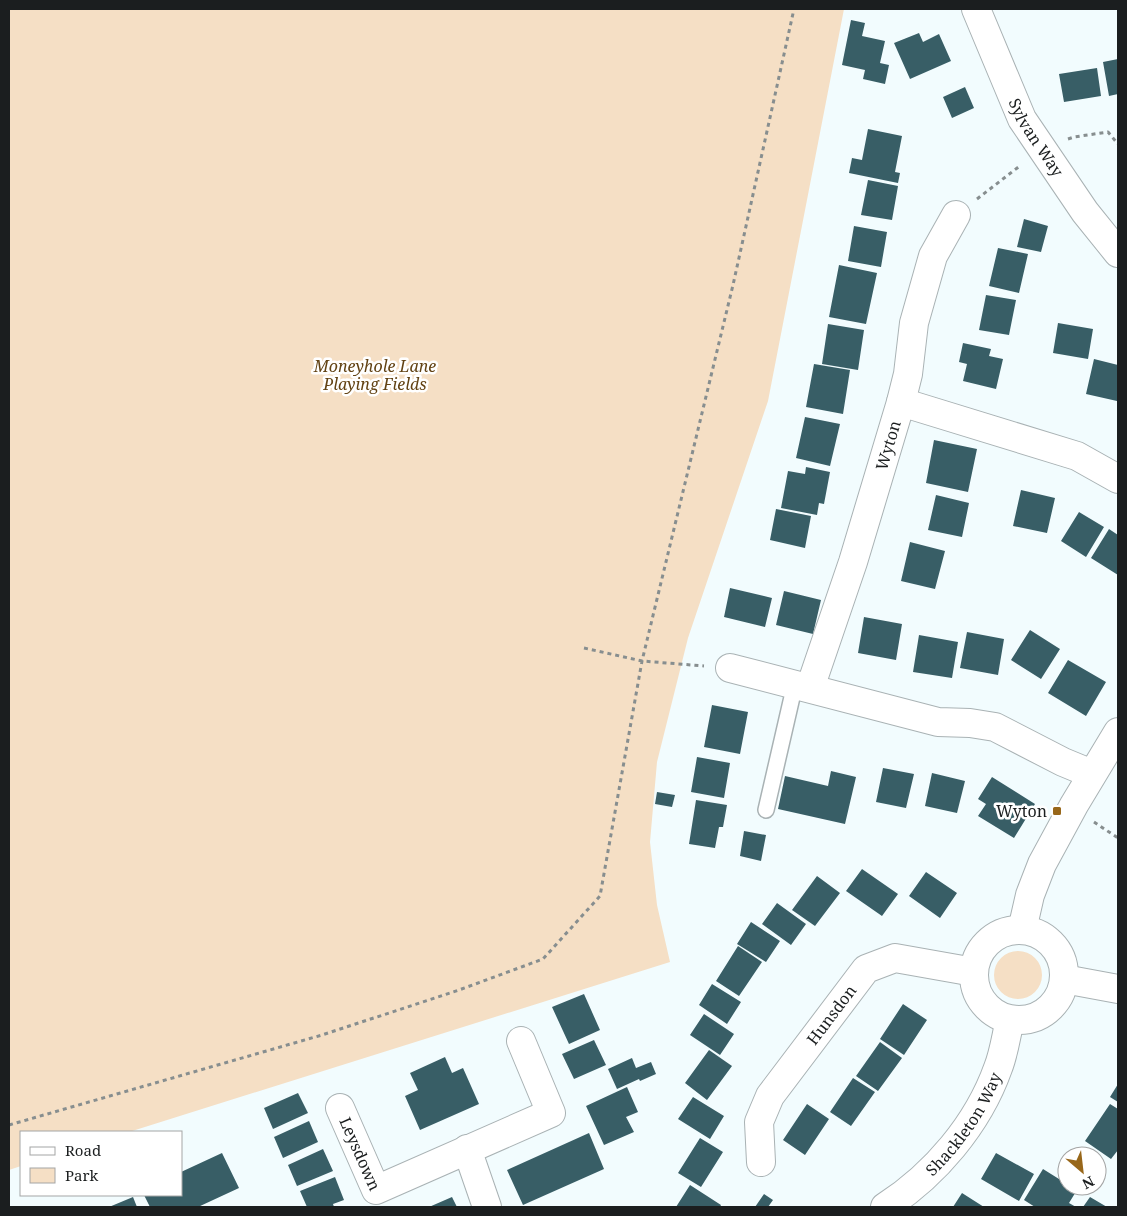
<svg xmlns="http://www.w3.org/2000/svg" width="1127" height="1216" viewBox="0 0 1127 1216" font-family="'Noto Serif',serif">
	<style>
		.green { fill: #f5dfc5 }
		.building { fill: #385e66 }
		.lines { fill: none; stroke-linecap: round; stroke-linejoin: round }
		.service-casing { stroke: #a9b2b4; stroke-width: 18 }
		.minor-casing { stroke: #a9b2b4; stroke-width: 30 }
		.path { stroke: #878e8f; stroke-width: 3; stroke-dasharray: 4 4; stroke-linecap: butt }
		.service { stroke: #fff; stroke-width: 15 }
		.minor { stroke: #fff; stroke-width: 28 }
		.poi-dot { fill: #98671a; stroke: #fff; stroke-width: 2 }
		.labels { text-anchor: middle; stroke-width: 5; stroke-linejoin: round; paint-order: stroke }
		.street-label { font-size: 16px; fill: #1b1e1f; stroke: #fff }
		.park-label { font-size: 16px; font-style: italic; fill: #624213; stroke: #fff }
		.poi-label { font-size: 16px; fill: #1b1e1f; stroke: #fff; text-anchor: end }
	</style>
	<rect width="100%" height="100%" fill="#f2fcfe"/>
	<!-- green -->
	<path class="green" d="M9,9H844L768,401L688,638L657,762L650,842L657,905L670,962L129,1132H21V1166L9,1170Z
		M994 975a24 24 0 1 1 48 0a24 24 0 1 1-48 0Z"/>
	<!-- building -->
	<path class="building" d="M851,20L865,23L862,36L885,41L880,63L889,65L885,84L863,79L865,70L842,65Z
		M919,33L923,42L939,34L951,61L910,79L894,43Z
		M1118,59V94L1109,96L1103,62Z
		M1097,68L1101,96L1064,102L1059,74Z
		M965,87L974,108L952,118L943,97Z
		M868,129L902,136L895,172L900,173L898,183L849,173L852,158L862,160Z
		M868,180L898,186L892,220L861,215Z
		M1024,219L1048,226L1041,252L1017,247Z
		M854,226L887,232L881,267L848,261Z
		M998,248L1028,254L1019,293L989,286Z
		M839,265L877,273L866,324L829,317Z
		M986,295L1016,300L1009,335L979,330Z
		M1058,323L1093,329L1088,359L1053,353Z
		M828,324L864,330L858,370L822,364Z
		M963,343L991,349L989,356L1003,359L996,389L963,381L967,364L959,362Z
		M1094,359L1118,365L1117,401L1086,394Z
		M814,364L850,370L843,414L806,407Z
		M805,417L840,424L830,466L796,458Z
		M934,440L977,449L968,492L926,483Z
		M806,467L830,472L824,504L819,503L817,515L781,508L788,471L805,474Z
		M1021,490L1055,498L1047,533L1013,526Z
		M936,495L969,503L962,537L928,530Z
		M776,509L811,516L805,548L770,540Z
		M1079,512L1104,527L1086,557L1061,541Z
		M1109,529L1118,535V575L1091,558Z
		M910,542L945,551L935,589L901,581Z
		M730,588L772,598L765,627L724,617Z
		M784,591L821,600L813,634L776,625Z
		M864,617L902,624L896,660L858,653Z
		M1030,630L1060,649L1041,679L1011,660Z
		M967,632L1004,639L998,675L960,668Z
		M919,635L958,642L952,678L913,672Z
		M1068,660L1106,682L1086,716L1048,693Z
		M712,705L748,712L740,754L704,747Z
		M697,757L730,763L724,798L691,792Z
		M883,768L914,774L906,808L876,802Z
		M831,771L856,777L845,824L778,809L785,776L828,786Z
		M932,773L965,781L957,813L925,806Z
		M992,777L1035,804L1014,838L978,816L986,804L978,799Z
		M657,792L675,795L672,807L655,804Z
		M696,800L727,805L723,827H719L715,848L689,844Z
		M744,831L766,835L761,861L740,856Z
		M862,869L898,894L882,916L846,891Z
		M926,872L957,893L940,918L909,896Z
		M817,876L840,893L815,926L792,910Z
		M777,903L806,924L791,945L762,924Z
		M751,922L780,941L766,962L737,944Z
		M738,946L762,962L739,996L716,981Z
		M712,984L741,1002L727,1024L699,1005Z
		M584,994L600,1030L569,1044L552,1007Z
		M903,1004L927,1020L904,1055L880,1039Z
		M704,1014L734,1034L720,1055L690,1035Z
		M594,1040L606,1065L574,1079L562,1054Z
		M880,1042L902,1058L878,1091L856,1076Z
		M709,1050L732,1066L707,1100L685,1083Z
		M445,1057L452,1073L463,1068L479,1104L420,1130L405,1096L418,1090L410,1073Z
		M632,1058L636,1068L651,1062L656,1074L640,1081L639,1079L617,1089L608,1069Z
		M853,1078L875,1092L851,1126L830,1112Z
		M1118,1084V1102L1110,1097Z
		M627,1087L638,1112L626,1117L634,1132L604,1145L586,1106Z
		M298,1093L308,1113L273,1129L264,1108Z
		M693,1097L724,1116L710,1139L678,1119Z
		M807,1104L829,1119L805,1155L783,1140Z
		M1110,1104L1118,1109V1150L1111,1159L1085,1141Z
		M309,1121L318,1142L283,1158L274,1137Z
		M589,1133L604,1169L523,1205L507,1170Z
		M700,1138L723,1152L701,1187L678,1173Z
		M323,1149L333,1171L297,1186L288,1165Z
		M222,1153L239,1188L198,1207H150L144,1195H181V1172Z
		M996,1153L1034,1174L1019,1201L981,1179Z
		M1043,1169L1067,1184V1186L1077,1190L1069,1203L1076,1207H1035L1024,1200Z
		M335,1177L344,1200L333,1204L334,1207H307L300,1191Z
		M690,1185L721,1205L720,1207H676Z
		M962,1193L984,1207H953Z
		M764,1194L773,1200L768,1207H755Z
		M133,1197L137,1207H109Z
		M452,1197L457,1207H429Z
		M1090,1197L1107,1207H1083Z"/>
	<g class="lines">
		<defs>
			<path id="service" d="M766,810L795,684"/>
			<g id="minor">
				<path id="s1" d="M976,9L1022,119L1085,212L1118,253"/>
				<path d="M901,402L1077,456L1118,479"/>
				<path d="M730,668L938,722L970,723L995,727L1063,762L1092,774"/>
				<path id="s2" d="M810,688L853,562L901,402L908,374L914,323L933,256L956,215"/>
				<path d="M1022,930L1030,895L1042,864L1074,805L1118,732"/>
				<circle cx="1019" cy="975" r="45"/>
				<path d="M1064,979L1118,989"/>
				<path id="s3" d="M340,1108L376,1190L551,1113L521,1041"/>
				<path d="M467,1149L487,1207"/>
				<path id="s4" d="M761,1162L759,1122L770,1096L866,969L895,958L974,972"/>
				<path id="s5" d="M885,1207C935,1175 978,1124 998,1068C1004,1053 1006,1036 1010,1020"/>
			</g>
		</defs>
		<!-- service casing -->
		<use href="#service" class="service-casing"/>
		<!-- minor casing -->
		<use href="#minor" class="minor-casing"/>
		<!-- path -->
		<path class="path" d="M1068,139L1074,137L1108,132L1118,144
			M977,199L1021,165
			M584,648L642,661L704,666
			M1094,822L1118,838
			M9,1125L322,1035L459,990L543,959L600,896L642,661L733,285L794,9"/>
		<!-- service -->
		<use href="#service" class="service"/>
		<!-- minor -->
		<use href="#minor" class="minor"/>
	</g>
	<!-- markers -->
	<rect class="poi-dot" x="1052" y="806" width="10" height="10" rx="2.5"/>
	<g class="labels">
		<!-- street labels -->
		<g class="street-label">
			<text dy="6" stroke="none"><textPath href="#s1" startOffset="142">Sylvan Way</textPath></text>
			<text dy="6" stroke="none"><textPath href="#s2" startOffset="255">Wyton</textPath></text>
			<text dy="6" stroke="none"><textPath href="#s4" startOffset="170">Hunsdon</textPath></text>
			<text dy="6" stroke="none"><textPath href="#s5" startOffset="116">Shackleton Way</textPath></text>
			<text dy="6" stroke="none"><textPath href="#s3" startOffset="50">Leysdown</textPath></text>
		</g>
		<!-- park labels -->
		<g class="park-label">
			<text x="375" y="372">Moneyhole Lane<tspan x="375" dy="18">Playing Fields</tspan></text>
		</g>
		<!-- poi labels -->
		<g class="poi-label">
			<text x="1047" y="817">Wyton</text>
		</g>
	</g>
	<!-- border -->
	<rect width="1127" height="1216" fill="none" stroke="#1b1e1f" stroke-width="20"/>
	<!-- legend -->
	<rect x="20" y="1131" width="162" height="65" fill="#ffffff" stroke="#a4a5a5"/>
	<rect x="30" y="1147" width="25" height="8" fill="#ffffff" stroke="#a4a5a5"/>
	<text x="65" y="1156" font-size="15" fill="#1b1e1f">Road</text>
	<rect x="30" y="1168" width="25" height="15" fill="#f5dfc5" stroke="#a4a5a5"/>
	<text x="65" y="1181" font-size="15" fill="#1b1e1f">Park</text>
	<!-- north arrow -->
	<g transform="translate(1082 1171) rotate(152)"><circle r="24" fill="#ffffff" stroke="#a4a5a5"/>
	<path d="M0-4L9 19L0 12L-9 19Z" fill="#98671a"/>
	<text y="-8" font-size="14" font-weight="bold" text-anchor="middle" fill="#1b1e1f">N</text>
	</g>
</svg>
